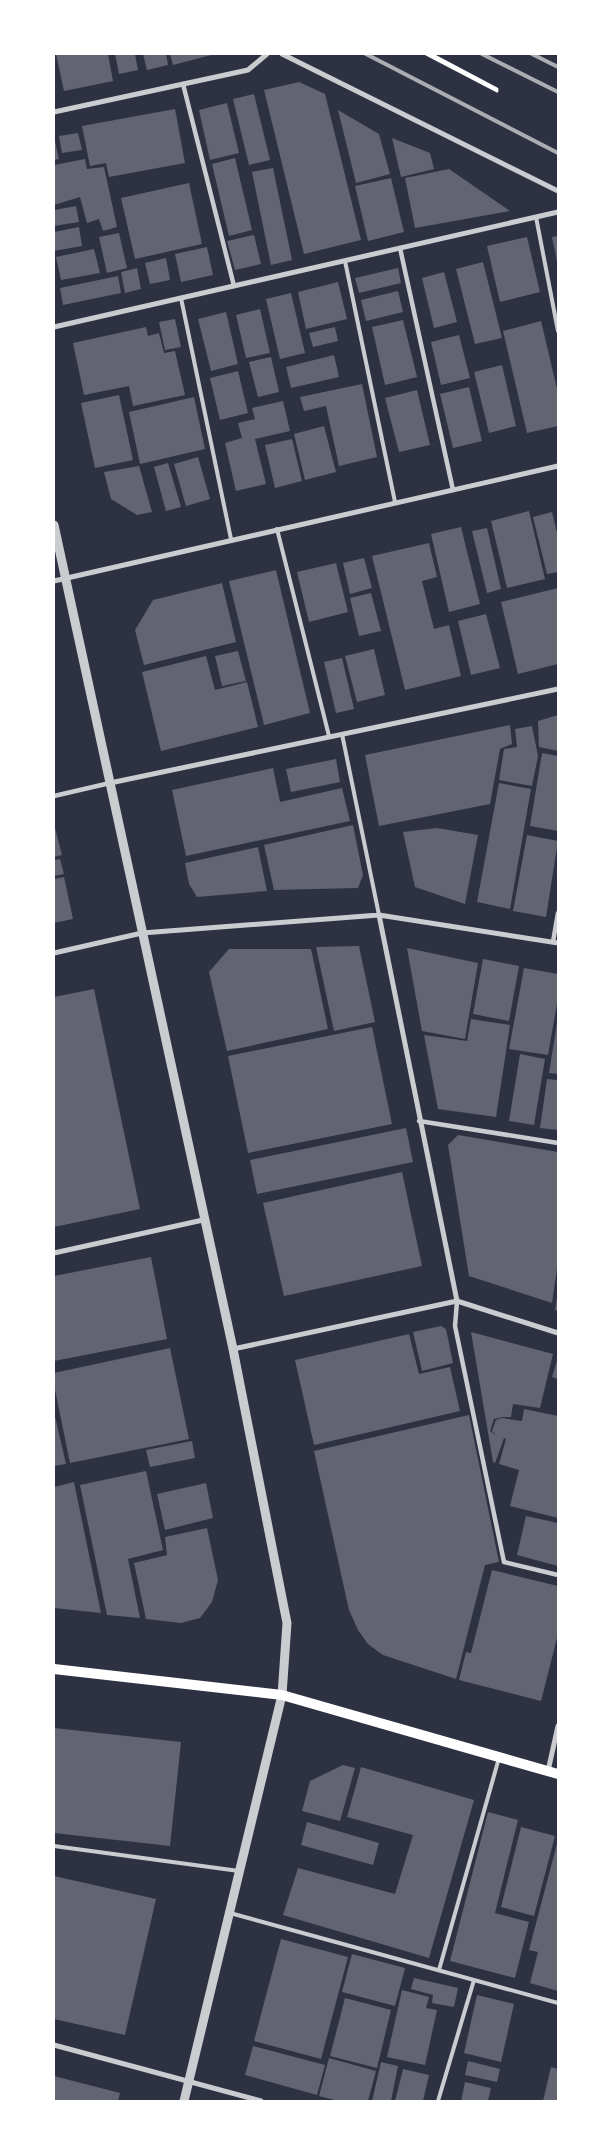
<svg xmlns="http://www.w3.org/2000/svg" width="612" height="2155" viewBox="0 0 612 2155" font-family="'IBM Plex Serif',serif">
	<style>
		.building { fill: #626471 }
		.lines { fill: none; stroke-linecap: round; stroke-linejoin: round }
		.path { stroke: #fff; stroke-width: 3 }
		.service { stroke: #caccd0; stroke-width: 4 }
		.pedestrian { stroke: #caccd0; stroke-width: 4.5 }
		.minor { stroke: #caccd0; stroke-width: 5 }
		.tertiary { stroke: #caccd0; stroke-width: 9 }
		.secondary { stroke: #fff; stroke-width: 10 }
		.rail { stroke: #abadb3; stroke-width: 4 }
	</style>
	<rect width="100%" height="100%" fill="#2d3142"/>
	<!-- building -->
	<path class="building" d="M56,54H108L113,81L64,91Z
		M115,54H135L138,70L119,74Z
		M143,54H166L168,65L147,70Z
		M170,54H215L173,65Z
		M299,82L325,94L361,240L304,254L264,90Z
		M254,94L270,160L249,165L233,99Z
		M227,103L239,153L210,160L199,110Z
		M175,109L185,163L109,177L106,163L90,166L82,126Z
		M338,110L379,134L390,174L356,183Z
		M78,133L82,150L62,153L59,136Z
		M54,137L59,159L54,160Z
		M392,138L430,153L434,169L401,177Z
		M235,158L252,230L229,236L212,164Z
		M85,159L87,169L104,167L117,227L103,231L99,219L87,223L80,197L54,205V165Z
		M273,168L292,260L271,265L252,172Z
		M449,169L510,211L415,228L405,178Z
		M391,178L404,232L368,241L355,186Z
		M189,183L202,244L135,259L121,198Z
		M76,206L79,222L54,226V210Z
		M79,227L82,246L54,251V232Z
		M119,233L127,268L107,273L99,237Z
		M254,235L261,264L235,270L227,241Z
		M558,236V261H557L552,237Z
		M527,237L540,292L500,302L487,246Z
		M207,247L213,275L181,282L175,254Z
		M94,249L100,273L61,280L56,257Z
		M166,258L170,280L150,284L145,263Z
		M483,262L502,338L475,344L456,269Z
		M137,268L141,289L125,293L121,272Z
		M398,268L401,283L359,293L355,278Z
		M444,272L457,322L434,328L422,278Z
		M118,276L121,293L63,305L60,288Z
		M338,282L347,319L306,329L298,292Z
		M398,291L403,312L366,321L361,300Z
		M291,293L305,353L280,359L266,299Z
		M260,309L270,353L246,358L236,315Z
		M226,312L238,364L211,371L198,319Z
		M175,319L181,347L165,350L159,322Z
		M403,320L417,377L385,385L372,327Z
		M541,321L558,393V426L527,433L503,331Z
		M146,327L148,336L159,333L164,353L175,351L185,395L133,406L129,386L84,395L73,343Z
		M335,327L338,341L313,347L309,333Z
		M459,335L470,378L441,385L431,342Z
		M334,355L339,377L291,388L286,367Z
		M271,357L279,392L258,397L249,362Z
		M502,365L516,426L489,433L474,372Z
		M238,371L248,413L220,420L210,378Z
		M362,384L377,457L339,466L326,406L304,411L300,397Z
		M469,387L482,441L453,448L440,394Z
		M417,390L430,445L399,452L385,398Z
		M119,395L133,460L95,468L81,403Z
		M194,397L205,449L140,464L129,412Z
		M283,401L290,431L255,439L266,484L236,491L225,443L242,438L238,423L255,419L252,408Z
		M324,426L336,472L305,480L294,434Z
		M292,439L302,481L275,488L265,445Z
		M198,457L210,499L186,506L174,464Z
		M168,463L181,507L166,511L154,467Z
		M139,466L152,512L137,515L111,499L104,472Z
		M529,511L545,579L507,588L491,521Z
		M552,512L558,537V572L547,574L533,517Z
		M461,527L480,604L449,612L431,534Z
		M487,528L501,589L487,593L472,531Z
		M429,543L437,577L422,581L434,629L449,625L461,676L405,690L372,556Z
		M364,558L372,588L350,594L343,563Z
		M336,563L348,612L309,622L297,572Z
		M276,570L310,713L264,725L229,581Z
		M222,583L236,642L144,665L135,630L153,600Z
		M558,588V664L518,674L501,602Z
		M371,593L381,631L359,636L350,598Z
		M486,614L500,668L471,675L458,621Z
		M374,649L385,695L357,702L345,656Z
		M238,651L246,681L222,686L215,656Z
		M206,656L215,690L247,682L258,727L161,751L142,672Z
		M342,658L354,709L336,713L324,662Z
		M558,715V751L539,747L538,721Z
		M510,725L512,744L500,749L490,804L379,826L365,755Z
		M532,726L538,756L532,786L499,780L504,749L517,747L515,729Z
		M542,753L558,756V831L530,826Z
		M336,759L340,782L291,792L286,769Z
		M273,768L280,802L342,788L350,821L186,856L172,790Z
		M499,783L531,789L510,909L477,902Z
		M54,824L62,855L54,857Z
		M353,825L363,875L358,888L274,890L264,845Z
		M437,828L478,835L465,904L415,887L403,832Z
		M527,835L558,841L546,917L513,911Z
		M258,847L267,891L197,897L189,884L185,863Z
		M60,859L64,874L54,876V860Z
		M64,877L73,919L54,923V879Z
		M359,946L375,1022L334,1031L316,947Z
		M407,948L478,963L465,1039L422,1031Z
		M229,949H311L328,1029L227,1051L209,972Z
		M483,959L519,966L509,1021L473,1014Z
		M524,968L558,974V998L548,1055L509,1049Z
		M94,989L140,1209L54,1227V997Z
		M471,1019L510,1025L496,1117L438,1109L424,1035L467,1041Z
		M557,1023H558V1074L549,1073Z
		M372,1027L392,1124L248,1153L228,1056Z
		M520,1054L545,1059L534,1125L509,1121Z
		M547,1079L558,1080V1130L540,1128Z
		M406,1128L413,1162L257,1194L250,1160Z
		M458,1135L558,1152V1262L552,1303L469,1276L448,1145Z
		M402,1172L422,1266L284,1296L263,1203Z
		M151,1257L167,1339L54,1361V1276Z
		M557,1297H558V1311L555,1310Z
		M441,1326L446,1329L453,1363L422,1371L413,1332Z
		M471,1332L553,1354L540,1408L513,1404L511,1417H503L494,1419L490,1431L496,1435L492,1431L496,1420L502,1418L522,1421L524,1409L558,1416V1518L510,1506L519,1470L499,1464L506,1439L504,1438L495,1463L493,1462Z
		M409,1334L419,1374L450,1367L460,1411L314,1445L295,1360Z
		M170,1348L189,1439L70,1463L54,1385V1373Z
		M558,1357V1379L552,1377Z
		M54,1412L66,1464L54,1466Z
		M469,1415L499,1562L485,1565L456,1679L383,1655L368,1644L358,1630L349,1610L314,1451Z
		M192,1441L195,1458L150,1467L146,1450Z
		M146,1471L163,1550L128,1559L140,1618L107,1615L80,1485Z
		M74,1482L101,1613L54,1608V1487Z
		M206,1483L213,1518L165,1530L157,1494Z
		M526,1516L558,1523V1566L517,1555Z
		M207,1528L218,1580L212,1602L200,1618L181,1623L146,1619L134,1563L167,1555L165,1537Z
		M492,1570L558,1586V1634L541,1701L459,1680L466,1652L471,1653Z
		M54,1728L181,1742L170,1846L54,1833Z
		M343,1765L355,1768L340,1821L302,1811L310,1781Z
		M361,1767L474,1800L429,1958L283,1915L298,1868L395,1894L413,1835L347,1817Z
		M488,1812L518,1820L495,1913L529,1922L515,1978L450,1961Z
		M307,1822L379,1843L373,1865L301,1845Z
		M521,1827L555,1836L534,1916L501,1907Z
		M558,1840V1991L530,1983L538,1952L529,1950Z
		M54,1876L156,1899L125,2035L54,2019Z
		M281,1939L348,1957L321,2059L254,2041Z
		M352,1954L405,1968L395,2006L342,1992Z
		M414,1978L458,1988L454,2007L432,2003L433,1995L411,1989Z
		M402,1990L429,1997L426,2008L437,2010L425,2065L387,2057Z
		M477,1995L514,2004L501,2062L464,2053Z
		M345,1998L391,2010L377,2068L330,2056Z
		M253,2046L325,2065L317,2095L245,2075Z
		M329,2058L376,2071L368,2101H339L319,2096Z
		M468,2061L500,2069L497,2082L465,2075Z
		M381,2062L398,2066L391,2101H372Z
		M551,2067L558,2069V2101H543Z
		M403,2069L429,2075L423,2101H395Z
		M54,2076L120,2093L118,2101H54Z
		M465,2082L491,2088L488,2101H461Z"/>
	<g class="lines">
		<!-- path -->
		<path class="path" d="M426,54L497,91
			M431,54L497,89"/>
		<!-- service -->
		<path class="service" d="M536,217L558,331
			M345,261L395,502
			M181,298L231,539
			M277,529L329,736
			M342,734L379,915
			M54,1846L239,1871
			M230,1913L558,2003
			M439,1970L499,1758
			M438,2101L474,1980"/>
		<!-- pedestrian -->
		<path class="pedestrian" d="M183,84L234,286
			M400,248L453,490
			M54,796L110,783
			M553,942L558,913
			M419,1121L558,1143
			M457,1301L455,1326L504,1562L558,1575"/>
		<!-- minor -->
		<path class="minor" d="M282,54L558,191
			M54,112L248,70L267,54
			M54,327L558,212
			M54,581L558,466
			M110,783L558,689
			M379,915L457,1301
			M54,953L142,933L379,915L558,943
			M54,1253L203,1220
			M233,1349L457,1301L558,1333
			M548,1771L558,1726
			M54,2045L261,2101"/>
		<!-- tertiary -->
		<path class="tertiary" d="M54,525L233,1349L287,1623L282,1695L184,2101"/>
		<!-- secondary -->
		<path class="secondary" d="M54,1669L282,1695L558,1774"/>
		<!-- rail -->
		<path class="rail" d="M366,54L558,153
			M482,54L558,92
			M532,54L558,67"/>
	</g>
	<!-- border -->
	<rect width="612" height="2155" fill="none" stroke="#ffffff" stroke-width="110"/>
</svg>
